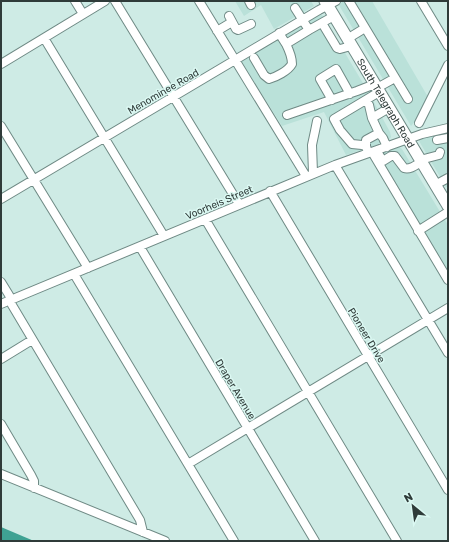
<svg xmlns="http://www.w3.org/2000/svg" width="449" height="542" viewBox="0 0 449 542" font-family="Rubik,sans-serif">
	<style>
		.built { fill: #bae1d9 }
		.water { fill: #3fa293 }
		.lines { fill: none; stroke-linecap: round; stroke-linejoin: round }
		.minor-casing { stroke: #6f8a85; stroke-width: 10 }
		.highway-casing { stroke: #6f8a85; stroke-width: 13 }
		.minor { stroke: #fff; stroke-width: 8 }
		.highway { stroke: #fff; stroke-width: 11 }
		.labels { text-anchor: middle; stroke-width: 3; stroke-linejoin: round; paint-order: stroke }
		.street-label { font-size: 10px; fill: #2f3b39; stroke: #dbf8f2 }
	</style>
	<rect width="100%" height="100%" fill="#ceebe5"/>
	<!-- built -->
	<path class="built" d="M235,1H311L314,6L274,29L261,5L244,16Z
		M343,1H372L428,97L417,119L411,126L340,7L339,5Z
		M320,14L323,16L370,95L390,132L391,137L388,141L346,155L324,112L282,126L241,61Z
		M448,131V187H446L419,141L421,138Z
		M399,147L402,149L448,225V286L371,158L388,150Z"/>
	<!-- water -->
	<path class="water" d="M1,527L34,541H1Z"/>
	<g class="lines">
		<defs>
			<path id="minor" d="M75,1L83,14
				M115,1L239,204
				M199,1L306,176
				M249,1L251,5
				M349,1L408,99
				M421,1L448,46
				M295,8L309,30
				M229,16L236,29L238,30L251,24
				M322,23L337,48L340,49L351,46
				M217,31L232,22
				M279,33L286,44L309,30L334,16
				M44,38L164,236
				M347,39L365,28
				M254,58L264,75L269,79C276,77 288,71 292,64C292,57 289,50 286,44
				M1,64L105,1
				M377,88L395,78
				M332,100L320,79L336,69L350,94
				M366,100L369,105L372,118
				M287,115L357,91L375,84
				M419,123L448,65
				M1,126L88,268
				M379,133L383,138L387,147
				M437,140L448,138
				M366,146V140L379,133L372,118L389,108
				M372,152L448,280
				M368,153L366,146L362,145L352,144L340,130L334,119L379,92
				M378,153L383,161L391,156H395L404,168C410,170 416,165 421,162
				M420,160L439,155L440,152
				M335,165L448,353
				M313,173L312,145L315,131L317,121
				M435,185L448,178
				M270,191L448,490
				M1,199L230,63L319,10L336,1
				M205,219L397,541
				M418,231L448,212
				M140,247L315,541
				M74,274L234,541
				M1,282L9,295L12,305L140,520L143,532
				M1,304L335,165L422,134L448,128
				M1,359L32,340
				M1,424L31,475L34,481V488
				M188,464L448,308
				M1,474L165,541"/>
			<g id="highway">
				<path id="s1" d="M325,1L448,206"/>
			</g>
		</defs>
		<!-- minor casing -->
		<use href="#minor" class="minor-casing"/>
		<!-- highway casing -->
		<use href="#highway" class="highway-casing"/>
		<!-- minor -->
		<use href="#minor" class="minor"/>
		<!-- highway -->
		<use href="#highway" class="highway"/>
	</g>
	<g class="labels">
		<!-- street labels -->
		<g class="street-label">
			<text transform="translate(163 91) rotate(-30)" y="4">Menominee Road</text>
			<text dy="4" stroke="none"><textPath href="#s1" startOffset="119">South Telegraph Road</textPath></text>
			<text transform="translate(219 202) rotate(-23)" y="4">Voorheis Street</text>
			<text transform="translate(367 335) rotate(59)" y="4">Pioneer Drive</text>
			<text transform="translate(236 389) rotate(59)" y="4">Draper Avenue</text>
		</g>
	</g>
	<!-- border -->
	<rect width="449" height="542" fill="none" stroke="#2f3b39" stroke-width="4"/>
	<!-- north arrow -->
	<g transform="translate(413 506) rotate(331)" stroke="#dbf8f2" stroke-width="3" paint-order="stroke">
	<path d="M0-3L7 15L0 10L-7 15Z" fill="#2f3b39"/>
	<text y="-6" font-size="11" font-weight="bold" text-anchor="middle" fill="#2f3b39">N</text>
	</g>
</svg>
